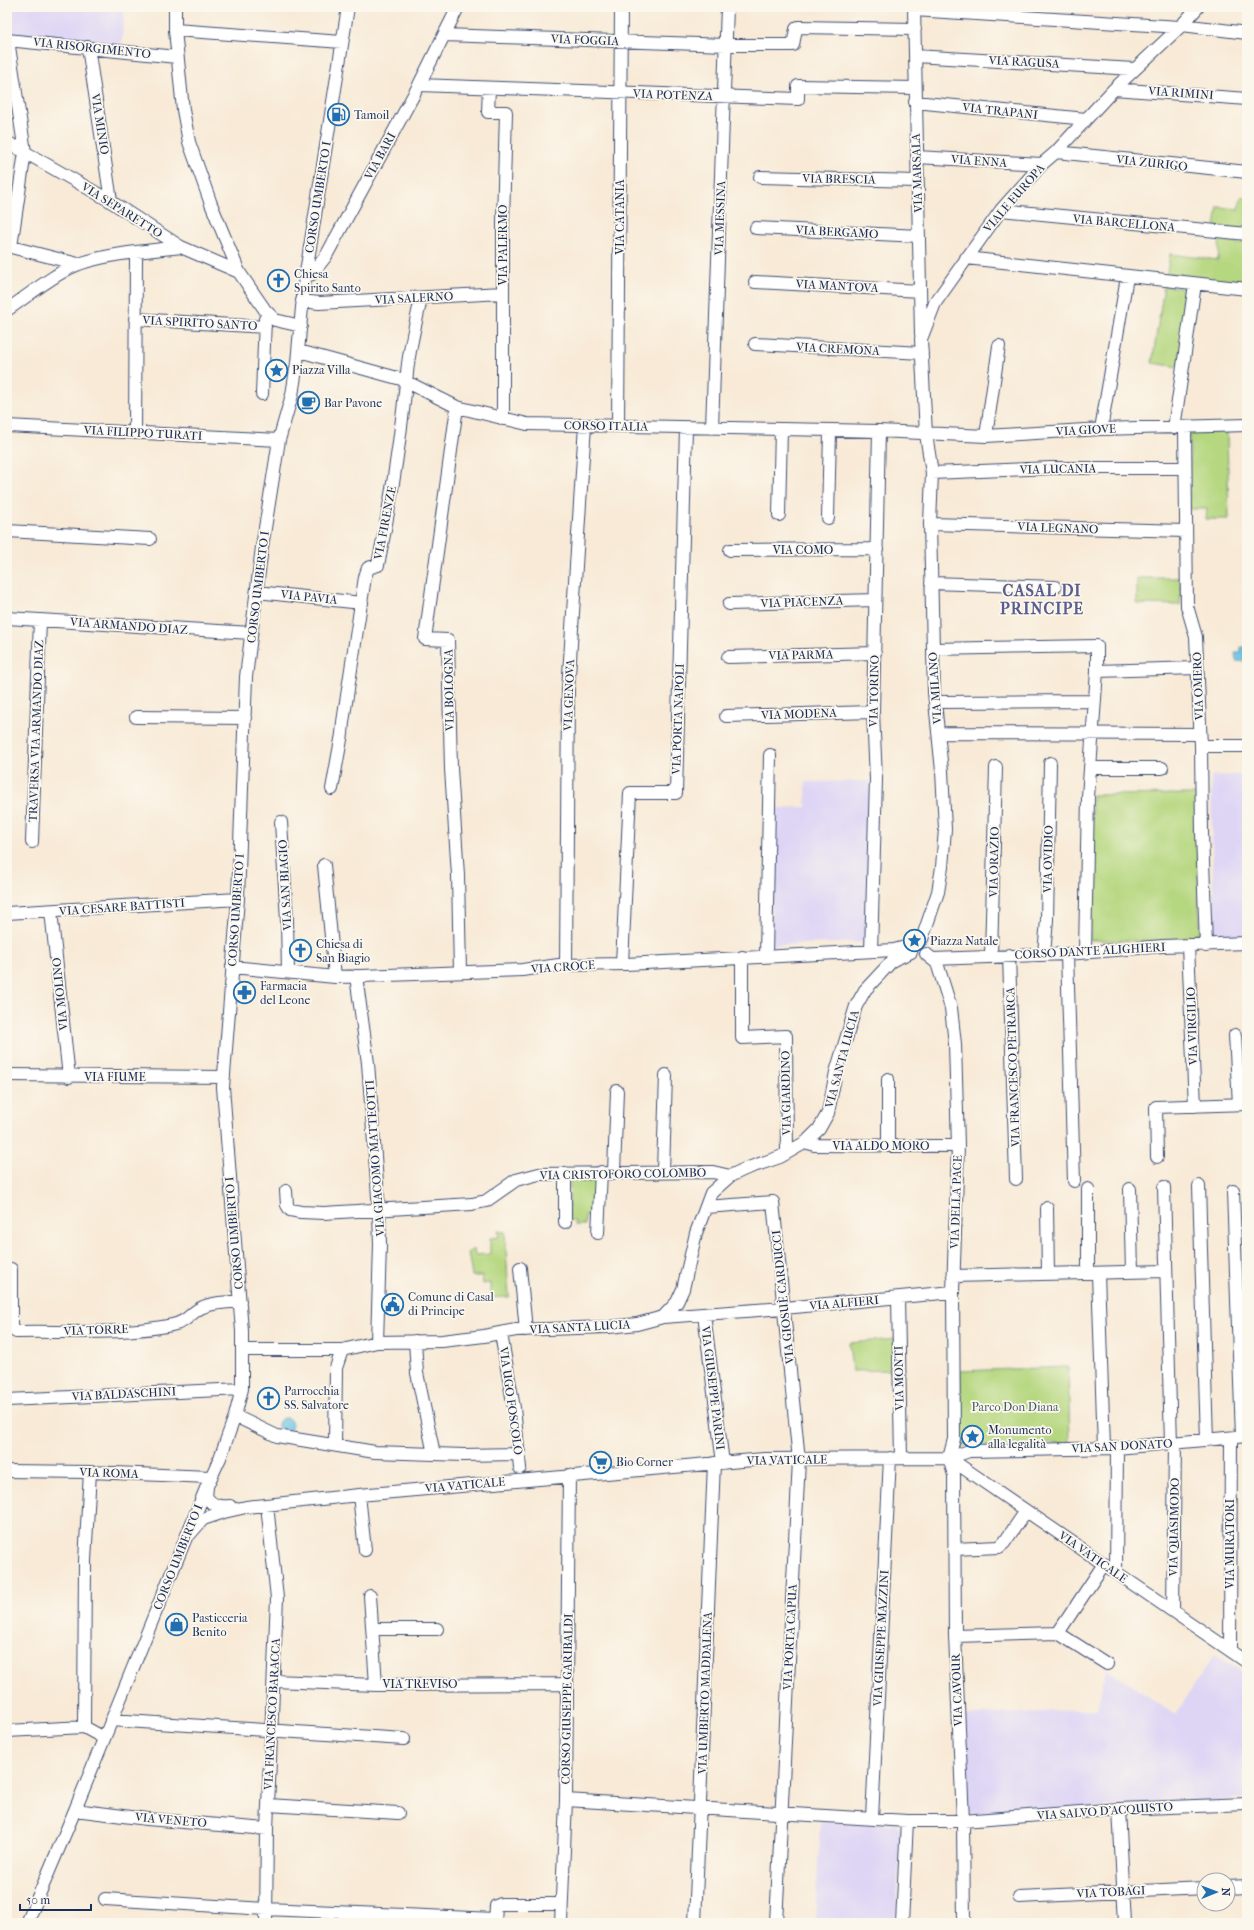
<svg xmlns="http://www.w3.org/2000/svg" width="1254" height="1930" viewBox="0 0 1254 1930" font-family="'IM FELL French Canon',serif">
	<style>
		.built { fill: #ded5f5 }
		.green { fill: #b5d77f; stroke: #68836e }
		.water { fill: #64c2e2; stroke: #4078a0 }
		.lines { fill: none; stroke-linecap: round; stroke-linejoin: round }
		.minor-casing { stroke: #3c4b70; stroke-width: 14 }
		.minor { stroke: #fff; stroke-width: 12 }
		.labels { text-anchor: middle; stroke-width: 3.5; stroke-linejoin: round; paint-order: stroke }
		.street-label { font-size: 12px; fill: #1b2f5e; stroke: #fbf7ec }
		.poi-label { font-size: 12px; fill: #1b2f5e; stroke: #fbf7ec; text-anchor: start }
		.park-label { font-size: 12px; fill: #425966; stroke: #fbf7ec }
		.district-label { font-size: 16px; font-weight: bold; letter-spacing: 1px; fill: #5a5d90; stroke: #fbf7ec }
	</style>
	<rect width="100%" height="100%" fill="#fbf7ec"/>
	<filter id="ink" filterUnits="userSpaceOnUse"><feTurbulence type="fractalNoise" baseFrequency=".025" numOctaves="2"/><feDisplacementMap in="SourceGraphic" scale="8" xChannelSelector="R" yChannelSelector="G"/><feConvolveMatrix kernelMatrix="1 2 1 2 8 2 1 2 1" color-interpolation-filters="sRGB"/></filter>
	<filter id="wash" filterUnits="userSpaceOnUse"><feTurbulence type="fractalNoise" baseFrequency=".012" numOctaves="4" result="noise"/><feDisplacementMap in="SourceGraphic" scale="16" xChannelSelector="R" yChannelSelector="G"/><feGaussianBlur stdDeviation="0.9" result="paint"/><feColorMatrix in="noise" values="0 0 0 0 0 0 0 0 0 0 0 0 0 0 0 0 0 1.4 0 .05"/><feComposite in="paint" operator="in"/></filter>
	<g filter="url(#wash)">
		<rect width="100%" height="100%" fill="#f8ead7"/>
		<!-- built -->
		<path class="built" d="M12,7H125L121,47L9,36Z
			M1247,774V937L1214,938L1211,776Z
			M871,781L867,942L770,945L774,808L806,807V782Z
			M1215,1654L1247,1675V1799L967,1814L962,1716L1097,1709L1106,1668L1175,1715Z
			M820,1822L896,1824L900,1830L896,1918L892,1923L815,1919Z"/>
		<!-- green -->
		<path class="green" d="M1241,197H1247V230L1215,227L1218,207L1239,209Z
			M1220,235L1238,244L1247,240V285L1166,278L1170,254L1218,260Z
			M1164,286L1190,289L1179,367L1152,363Z
			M1227,431L1229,519H1206L1207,509H1189L1190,433Z
			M1137,578H1181L1180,605L1137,604Z
			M1196,794L1200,931L1198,937L1193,942L1090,940L1092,795Z
			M596,1178L595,1216L585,1215V1225H575V1221L569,1220L570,1179Z
			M498,1231L505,1232L509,1297L490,1298V1283L483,1284L482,1276H472L468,1252L474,1249L475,1255L490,1254V1238L499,1237Z
			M896,1339V1370L852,1371L849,1343Z
			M1068,1367L1070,1443L963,1447L960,1371Z"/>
		<!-- water -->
		<path class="water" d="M1241,647H1247V662L1236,661L1235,653H1241Z
			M278 1425a7 7 0 1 1 14 0a7 7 0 1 1-14 0Z"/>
	</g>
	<g filter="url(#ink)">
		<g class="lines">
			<defs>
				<path id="minor" d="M175,7V30L183,110L189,142L211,204L239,272L265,310L275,320L301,326
					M914,7L921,334
					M914,10L1180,27
					M1182,25L1247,33
					M175,30L342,42
					M444,35L726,45H793L796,29L798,27L915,29
					M7,40L177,57
					M8,40L25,152L11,247
					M88,47L111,201
					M915,56L1134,69
					M419,85L798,99V86L915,88
					M489,88L488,112H506L503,221V419
					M1114,89L1247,99
					M915,102L1086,119
					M7,142L107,199L181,247L239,272
					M1056,152L1247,172
					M917,157L1042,164
					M760,177L917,181
					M1001,210L1247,234
					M756,228L919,236
					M7,246L78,264
					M966,258L1247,289
					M306,276L312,274L326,256L419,85L458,7
					M755,282L920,291
					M302,301L319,303L502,293
					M7,310C25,298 59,270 79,264C111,253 148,251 181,247
					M135,319L265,327
					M755,344L922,353
					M299,351L401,379L457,407L527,424L879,431L986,436L1101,429L1247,425
					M262,394L265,319
					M457,407L425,639L448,640L451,769L458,875L460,972
					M7,426L279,440
					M618,426L621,7
					M712,428L727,7
					M1174,428L1195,284
					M1185,428L1187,606L1196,637L1201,746L1202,833L1206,946
					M1101,429L1127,277
					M135,433L136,258
					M986,436L999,346
					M932,473L1051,468H1185
					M779,515L781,429
					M828,518L830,431
					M930,524L1185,531
					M7,531L150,539
					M730,550L877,549
					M931,583L1055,587
					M257,592L362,603
					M729,604L875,600
					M7,618L251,633
					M933,649L1097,646V671L1088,797L1085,952
					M728,657L875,653
					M1097,671L1197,668
					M936,702L1094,701
					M726,716L873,712
					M136,717L245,718
					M938,733L1200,734
					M1201,746H1247
					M1090,768H1162
					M332,789L342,734L343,722L365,577L368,568L378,565C391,502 401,437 407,373C409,348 416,323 421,298
					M281,822L287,920L288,972
					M32,842L40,620
					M324,865L335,977
					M51,911L69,1077
					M7,913L238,899
					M922,939L938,892L942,867L945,829L942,771L934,692L930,524L932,473L926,434L921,339L935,303L1001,210L1042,164L1056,152L1114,89L1182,25L1198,7
					M1188,946L1195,1106
					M871,951L876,779L873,712L879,431
					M926,954L937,963L951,1008L955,1044L958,1146L953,1292L954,1439L949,1458L954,1475L955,1636L963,1821L964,1923
					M1044,954L1047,920L1050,763
					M1067,954L1074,1181
					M1009,955L1016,1179
					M766,956L770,755
					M991,956L996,767
					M742,957V1038L786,1036L787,1153
					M933,959L1067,954L1163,946L1247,943
					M622,964L630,793H676L686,428
					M566,965L568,691L585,425
					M232,967L335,977L522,970L559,965L626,964L894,950L909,946
					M356,976L368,1063L379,1210L380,1245L377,1342
					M1235,1035L1239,1104
					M7,1075L224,1077
					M888,1079V1146
					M806,1142L814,1145L958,1146
					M1157,1157L1156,1107L1247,1104
					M614,1172L617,1091
					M663,1172L666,1075
					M1199,1186L1207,1440
					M1164,1187L1171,1444
					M1088,1189V1273
					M1130,1189L1132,1272
					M286,1191L287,1205L290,1210L301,1212L324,1213L472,1204L486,1201L516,1180L539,1174L713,1172L730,1176
					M1233,1191L1242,1436
					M706,1207L773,1202L799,1460L776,1923
					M1047,1208L1048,1274
					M565,1222V1173
					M598,1233L601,1172
					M520,1268L526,1330
					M7,1269H11V1325L12,1329L16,1332C64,1331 126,1335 172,1325C190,1321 190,1312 203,1307C214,1302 228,1303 240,1301
					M1098,1273L1104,1448
					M953,1276L1166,1271
					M898,1298L901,1458
					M704,1314L723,1463
					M663,1317L784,1308L953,1292
					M501,1334L514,1408L520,1468
					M415,1341L417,1373L434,1454
					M243,1350H342L377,1342L442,1341L484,1336L516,1330L609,1327L637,1324L663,1317L677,1302L683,1289L696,1233L711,1193L730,1176L745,1169L780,1157L806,1142L819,1129L828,1113L836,1072L856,1006L865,990L893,960L911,952
					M7,1400L242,1389
					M235,1416L277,1436L375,1452L464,1455L520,1454
					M335,1445L336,1368L342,1350
					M949,1458L969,1451L1117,1448L1247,1436
					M7,1471L90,1472L210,1477
					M207,1487L206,1497C213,1506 219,1507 230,1506
					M359,1495L365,1550
					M190,1534L203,1519L224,1512L246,1507L359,1495L764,1459L949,1458L1247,1662
					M954,1549L999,1547L1004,1543L1026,1511
					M1116,1573L1117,1448
					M370,1596L376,1685
					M1173,1611L1175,1444
					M373,1629H437
					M1058,1633L1104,1564
					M955,1636L1058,1633L1107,1664
					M1230,1650L1231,1438
					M274,1681L376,1685L567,1684
					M111,1720L404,1739
					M84,1727L85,1561L90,1472
					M7,1731L84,1727L104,1738
					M566,1800L907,1821H963L1119,1809L1247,1804
					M268,1805L398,1813
					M1119,1809L1125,1923
					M75,1810L147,1819L267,1829
					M872,1818L890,1458
					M1228,1887L1247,1886
					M1019,1897L1204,1888
					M105,1899L266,1909L495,1919
					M27,1923L75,1810L207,1486L220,1458L235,1416L242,1389V1331L223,1087L238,899L246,677L262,547L279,440L292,395L297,363L304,285L348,7
					M266,1923L267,1829L277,1598L267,1505
					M495,1923L496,1906L501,1904H561
					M561,1923L566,1800L569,1475
					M695,1923L714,1463
					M902,1923L907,1821"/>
			</defs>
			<!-- minor casing -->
			<use href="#minor" class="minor-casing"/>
			<!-- minor -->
			<use href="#minor" class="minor"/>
		</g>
	</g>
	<!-- icons -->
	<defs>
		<symbol id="fuel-ring" viewBox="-11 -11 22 22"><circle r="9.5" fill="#fbf7ec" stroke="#1f6fb2" stroke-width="1.5"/><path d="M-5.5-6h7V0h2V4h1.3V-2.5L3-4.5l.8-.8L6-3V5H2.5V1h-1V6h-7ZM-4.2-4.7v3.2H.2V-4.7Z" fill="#1f6fb2"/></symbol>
		<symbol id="church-ring" viewBox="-11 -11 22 22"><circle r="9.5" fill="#fbf7ec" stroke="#1f6fb2" stroke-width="1.5"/><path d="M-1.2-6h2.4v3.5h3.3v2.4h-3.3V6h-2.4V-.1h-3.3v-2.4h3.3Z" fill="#1f6fb2"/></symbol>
		<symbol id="sight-ring" viewBox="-11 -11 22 22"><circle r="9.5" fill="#fbf7ec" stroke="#1f6fb2" stroke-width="1.5"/><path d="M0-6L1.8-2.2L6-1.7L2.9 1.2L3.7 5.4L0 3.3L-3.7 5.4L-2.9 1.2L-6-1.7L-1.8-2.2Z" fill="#1f6fb2"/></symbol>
		<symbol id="cafe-ring" viewBox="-11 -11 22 22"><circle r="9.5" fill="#fbf7ec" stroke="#1f6fb2" stroke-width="1.5"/><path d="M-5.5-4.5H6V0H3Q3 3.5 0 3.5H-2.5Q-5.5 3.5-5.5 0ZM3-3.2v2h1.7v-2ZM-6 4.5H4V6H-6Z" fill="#1f6fb2"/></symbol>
		<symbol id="pharmacy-ring" viewBox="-11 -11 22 22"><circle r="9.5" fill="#fbf7ec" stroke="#1f6fb2" stroke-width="1.5"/><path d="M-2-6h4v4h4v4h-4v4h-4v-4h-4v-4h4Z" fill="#1f6fb2"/></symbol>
		<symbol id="civic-ring" viewBox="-11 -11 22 22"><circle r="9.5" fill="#fbf7ec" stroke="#1f6fb2" stroke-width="1.5"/><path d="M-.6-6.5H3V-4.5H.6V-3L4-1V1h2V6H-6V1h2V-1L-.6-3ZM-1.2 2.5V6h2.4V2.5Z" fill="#1f6fb2"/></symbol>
		<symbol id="supermarket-ring" viewBox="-11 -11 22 22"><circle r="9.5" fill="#fbf7ec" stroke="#1f6fb2" stroke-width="1.5"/><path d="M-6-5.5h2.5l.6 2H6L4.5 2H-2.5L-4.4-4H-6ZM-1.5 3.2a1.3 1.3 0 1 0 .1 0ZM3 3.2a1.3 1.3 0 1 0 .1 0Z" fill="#1f6fb2"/></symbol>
		<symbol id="shop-ring" viewBox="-11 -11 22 22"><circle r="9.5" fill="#fbf7ec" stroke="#1f6fb2" stroke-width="1.5"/><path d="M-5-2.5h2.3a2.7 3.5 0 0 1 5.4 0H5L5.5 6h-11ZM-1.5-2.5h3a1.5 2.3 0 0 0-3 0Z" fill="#1f6fb2"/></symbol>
	</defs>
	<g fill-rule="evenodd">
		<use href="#fuel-ring" x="326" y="102" width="25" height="25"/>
		<use href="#church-ring" x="266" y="268" width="25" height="25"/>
		<use href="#sight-ring" x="264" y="358" width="25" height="25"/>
		<use href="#cafe-ring" x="296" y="390" width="25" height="25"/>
		<use href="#sight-ring" x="902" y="928" width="25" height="25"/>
		<use href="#church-ring" x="288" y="938" width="25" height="25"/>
		<use href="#pharmacy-ring" x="232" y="980" width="25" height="25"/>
		<use href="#civic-ring" x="380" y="1292" width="25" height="25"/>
		<use href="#church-ring" x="256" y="1386" width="25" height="25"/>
		<use href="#sight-ring" x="960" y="1424" width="25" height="25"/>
		<use href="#supermarket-ring" x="588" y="1450" width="25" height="25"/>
		<use href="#shop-ring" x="164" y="1612" width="25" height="25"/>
	</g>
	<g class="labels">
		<!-- street labels -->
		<g class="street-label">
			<text transform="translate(585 40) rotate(2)" y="4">VIA FOGGIA</text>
			<text transform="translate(92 48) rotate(6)" y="4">VIA RISORGIMENTO</text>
			<text transform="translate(1024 62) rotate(3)" y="4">VIA RAGUSA</text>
			<text transform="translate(1181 93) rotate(4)" y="4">VIA RIMINI</text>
			<text transform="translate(673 95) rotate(2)" y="4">VIA POTENZA</text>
			<text transform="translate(1000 111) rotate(6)" y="4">VIA TRAPANI</text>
			<text transform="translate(100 124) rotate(81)" y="4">VIA MINIO</text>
			<text transform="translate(380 156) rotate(-61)" y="4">VIA BARI</text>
			<text transform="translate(979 161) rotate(4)" y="4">VIA ENNA</text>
			<text transform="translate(1152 163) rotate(6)" y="4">VIA ZURIGO</text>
			<text transform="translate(917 173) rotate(-92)" y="4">VIA MARSALA</text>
			<text transform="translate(839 179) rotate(1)" y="4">VIA BRESCIA</text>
			<text transform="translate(318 197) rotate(-81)" y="4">CORSO UMBERTO I</text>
			<text transform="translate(1014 198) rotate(-49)" y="4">VIALE EUROPA</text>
			<text transform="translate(122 210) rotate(32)" y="4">VIA SEPARETTO</text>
			<text transform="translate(620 217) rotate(-90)" y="4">VIA CATANIA</text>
			<text transform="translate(720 218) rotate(-88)" y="4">VIA MESSINA</text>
			<text transform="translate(1124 223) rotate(5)" y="4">VIA BARCELLONA</text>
			<text transform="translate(837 232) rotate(3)" y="4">VIA BERGAMO</text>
			<text transform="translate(503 245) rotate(-90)" y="4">VIA PALERMO</text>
			<text transform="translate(837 286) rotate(3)" y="4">VIA MANTOVA</text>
			<text transform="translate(414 298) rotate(-3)" y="4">VIA SALERNO</text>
			<text transform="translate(200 323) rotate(3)" y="4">VIA SPIRITO SANTO</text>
			<text transform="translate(838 349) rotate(3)" y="4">VIA CREMONA</text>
			<text transform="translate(606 426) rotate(1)" y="4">CORSO ITALIA</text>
			<text transform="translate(1086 430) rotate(-3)" y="4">VIA GIOVE</text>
			<text transform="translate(143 433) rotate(3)" y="4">VIA FILIPPO TURATI</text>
			<text transform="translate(1058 469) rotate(-1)" y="4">VIA LUCANIA</text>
			<text transform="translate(385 523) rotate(-79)" y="4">VIA FIRENZE</text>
			<text transform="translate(1058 528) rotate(2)" y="4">VIA LEGNANO</text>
			<text x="803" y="554">VIA COMO</text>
			<text transform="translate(258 587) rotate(-83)" y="4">CORSO UMBERTO I</text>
			<text transform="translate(309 597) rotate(6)" y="4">VIA PAVIA</text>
			<text transform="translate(802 602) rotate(-2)" y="4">VIA PIACENZA</text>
			<text transform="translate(129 626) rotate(4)" y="4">VIA ARMANDO DIAZ</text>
			<text transform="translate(801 655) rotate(-1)" y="4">VIA PARMA</text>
			<text transform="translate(1198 686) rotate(-92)" y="4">VIA OMERO</text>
			<text transform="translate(935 688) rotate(-94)" y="4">VIA MILANO</text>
			<text transform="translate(449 690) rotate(-91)" y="4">VIA BOLOGNA</text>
			<text transform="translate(874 691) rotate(-89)" y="4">VIA TORINO</text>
			<text transform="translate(569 695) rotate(-88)" y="4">VIA GENOVA</text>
			<text transform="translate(799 714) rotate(-2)" y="4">VIA MODENA</text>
			<text transform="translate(678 719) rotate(-88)" y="4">VIA PORTA NAPOLI</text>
			<text transform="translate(36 731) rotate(-88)" y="4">TRAVERSA VIA ARMANDO DIAZ</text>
			<text transform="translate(1048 859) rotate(-89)" y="4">VIA OVIDIO</text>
			<text transform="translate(994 862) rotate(-89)" y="4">VIA ORAZIO</text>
			<text transform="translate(285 885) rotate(-93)" y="4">VIA SAN BIAGIO</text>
			<text transform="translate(122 907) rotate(-4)" y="4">VIA CESARE BATTISTI</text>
			<text transform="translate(236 910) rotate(-86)" y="4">CORSO UMBERTO I</text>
			<text transform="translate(1090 951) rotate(-3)" y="4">CORSO DANTE ALIGHIERI</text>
			<text transform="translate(563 967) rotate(-4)" y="4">VIA CROCE</text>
			<text transform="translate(60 994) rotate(-96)" y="4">VIA MOLINO</text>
			<text transform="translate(1192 1026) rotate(-92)" y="4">VIA VIRGILIO</text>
			<text transform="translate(842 1059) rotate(-75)" y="4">VIA SANTA LUCIA</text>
			<text transform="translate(1013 1067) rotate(-92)" y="4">VIA FRANCESCO PETRARCA</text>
			<text x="115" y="1081">VIA FIUME</text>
			<text transform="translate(786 1093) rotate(-91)" y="4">VIA GIARDINO</text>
			<text x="881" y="1150">VIA ALDO MORO</text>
			<text transform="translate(375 1158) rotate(-94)" y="4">VIA GIACOMO MATTEOTTI</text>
			<text transform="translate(623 1174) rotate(-1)" y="4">VIA CRISTOFORO COLOMBO</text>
			<text transform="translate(956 1202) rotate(-88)" y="4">VIA DELLA PACE</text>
			<text transform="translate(234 1233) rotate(-95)" y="4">CORSO UMBERTO I</text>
			<text transform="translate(783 1297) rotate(-96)" y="4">VIA GIOSUÈ CARDUCCI</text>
			<text transform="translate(844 1303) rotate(-5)" y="4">VIA ALFIERI</text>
			<text transform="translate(580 1327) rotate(-3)" y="4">VIA SANTA LUCIA</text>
			<text transform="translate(96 1330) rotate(-2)" y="4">VIA TORRE</text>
			<text transform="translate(899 1378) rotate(-91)" y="4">VIA MONTI</text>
			<text transform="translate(713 1388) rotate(83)" y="4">VIA GIUSEPPE PARINI</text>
			<text transform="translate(124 1394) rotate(-3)" y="4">VIA BALDASCHINI</text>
			<text transform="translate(511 1401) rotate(82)" y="4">VIA UGO FOSCOLO</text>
			<text transform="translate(1122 1446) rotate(-3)" y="4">VIA SAN DONATO</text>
			<text transform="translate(787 1460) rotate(-1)" y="4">VIA VATICALE</text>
			<text transform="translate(109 1473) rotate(2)" y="4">VIA ROMA</text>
			<text transform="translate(465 1485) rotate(-5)" y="4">VIA VATICALE</text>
			<text transform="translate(1174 1527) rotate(-89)" y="4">VIA QUASIMODO</text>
			<text transform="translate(1230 1544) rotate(-90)" y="4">VIA MURATORI</text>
			<text transform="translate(178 1557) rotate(-68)" y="4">CORSO UMBERTO I</text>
			<text transform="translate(1093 1557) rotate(35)" y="4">VIA VATICALE</text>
			<text transform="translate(790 1637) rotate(-87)" y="4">VIA PORTA CAPUA</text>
			<text transform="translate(881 1638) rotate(-87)" y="4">VIA GIUSEPPE MAZZINI</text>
			<text x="420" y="1688">VIA TREVISO</text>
			<text transform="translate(957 1690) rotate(-92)" y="4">VIA CAVOUR</text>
			<text transform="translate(705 1693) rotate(-88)" y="4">VIA UMBERTO MADDALENA</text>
			<text transform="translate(567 1699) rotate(-89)" y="4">CORSO GIUSEPPE GARIBALDI</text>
			<text transform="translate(272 1714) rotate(-87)" y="4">VIA FRANCESCO BARACCA</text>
			<text transform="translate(1105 1811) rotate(-4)" y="4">VIA SALVO D'ACQUISTO</text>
			<text transform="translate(171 1820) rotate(5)" y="4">VIA VENETO</text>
			<text transform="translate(1111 1892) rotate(-3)" y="4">VIA TOBAGI</text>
		</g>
		<!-- poi labels -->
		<g class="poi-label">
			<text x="354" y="119">Tamoil</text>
			<text x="294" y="278">Chiesa<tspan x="294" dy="14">Spirito Santo</tspan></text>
			<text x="292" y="374">Piazza Villa</text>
			<text x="324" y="407">Bar Pavone</text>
			<text x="930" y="945">Piazza Natale</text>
			<text x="316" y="948">Chiesa di<tspan x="316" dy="14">San Biagio</tspan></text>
			<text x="260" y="990">Farmacia<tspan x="260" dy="14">del Leone</tspan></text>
			<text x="408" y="1301">Comune di Casal<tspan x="408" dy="14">di Principe</tspan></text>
			<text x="284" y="1395">Parrocchia<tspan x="284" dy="14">SS. Salvatore</tspan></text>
			<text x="988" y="1434">Monumento<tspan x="988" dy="14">alla legalità</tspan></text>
			<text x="616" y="1466">Bio Corner</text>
			<text x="192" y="1622">Pasticceria<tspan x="192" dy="14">Benito</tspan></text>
		</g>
		<!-- park labels -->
		<g class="park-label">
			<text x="1015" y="1411">Parco Don Diana</text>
		</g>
		<!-- district labels -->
		<g class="district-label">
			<text x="1042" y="596">CASAL DI<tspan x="1042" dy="18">PRINCIPE</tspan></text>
		</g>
	</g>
	<!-- margin -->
	<rect width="1254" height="1930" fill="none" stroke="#fbf7ec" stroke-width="24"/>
	<!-- north arrow -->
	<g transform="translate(1216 1892) rotate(89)"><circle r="19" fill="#fbf7ec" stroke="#a1a7b3"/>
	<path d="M0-3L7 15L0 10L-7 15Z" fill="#1f6fb2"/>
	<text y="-6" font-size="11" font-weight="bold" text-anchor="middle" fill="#1b2f5e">N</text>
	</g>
	<!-- scale -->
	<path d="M20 1904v6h71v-6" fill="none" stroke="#1b2f5e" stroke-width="2"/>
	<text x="26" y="1904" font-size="12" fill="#1b2f5e" stroke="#fbf7ec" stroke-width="3" paint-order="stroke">50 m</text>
</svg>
